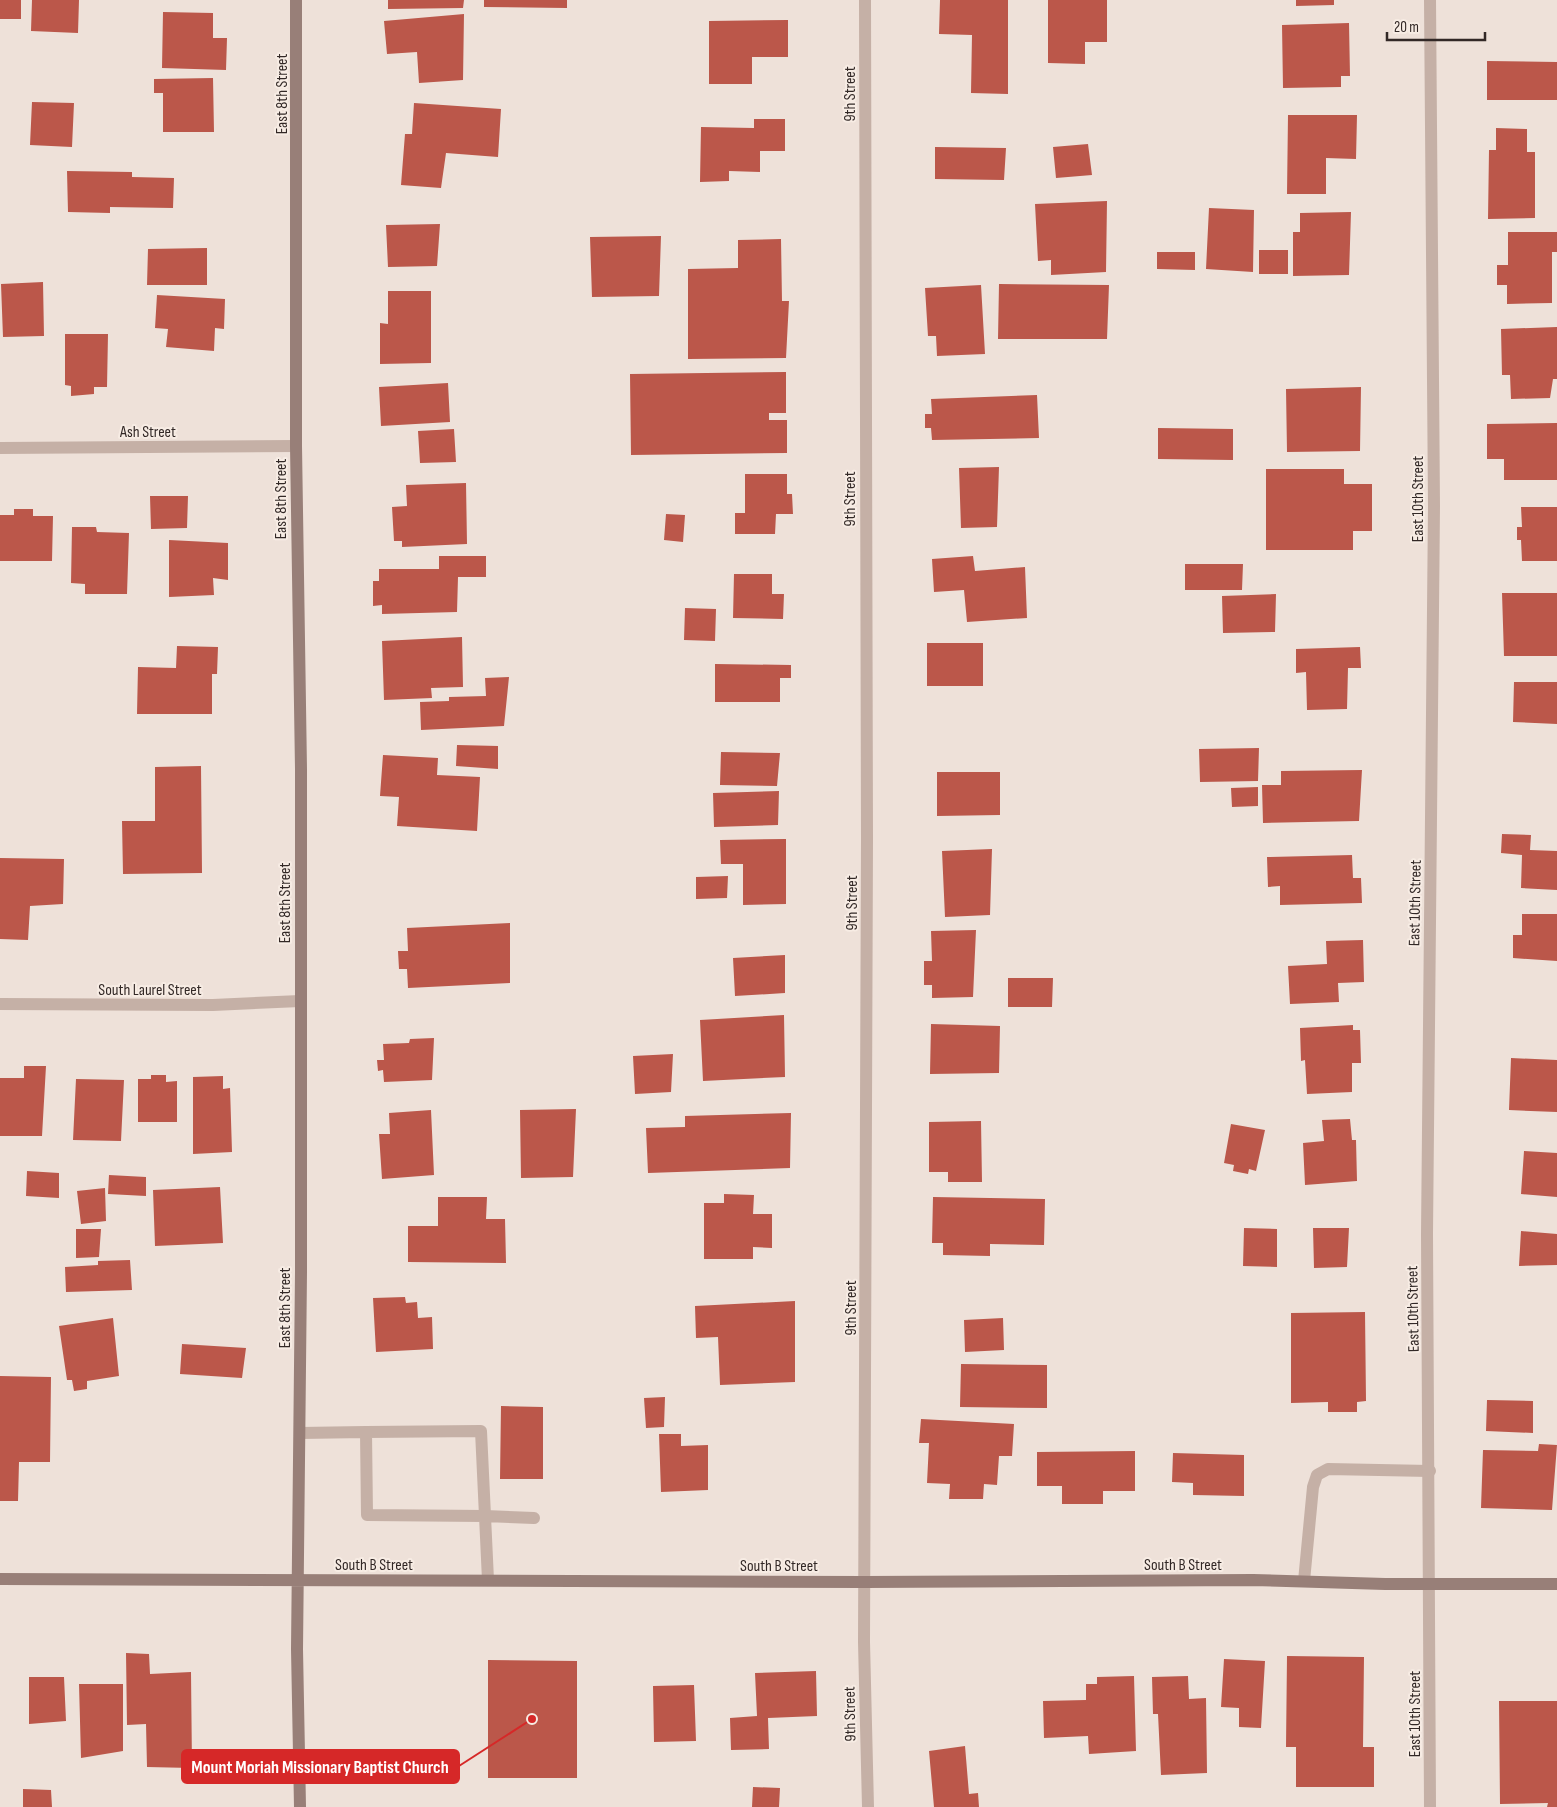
<svg xmlns="http://www.w3.org/2000/svg" width="1557" height="1807" viewBox="0 0 1557 1807" font-family="'Sofia Sans Condensed',sans-serif">
	<style>
		.building { fill: #bb574a }
		.lines { fill: none; stroke-linecap: round; stroke-linejoin: round }
		.lane { stroke: #c5b0a6; stroke-width: 12 }
		.street { stroke: #c5b0a6; stroke-width: 12 }
		.secondary { stroke: #987f78; stroke-width: 12 }
		.labels { text-anchor: middle; stroke-width: 4; stroke-linejoin: round; paint-order: stroke }
		.street-label { font-size: 16px; fill: #322826; stroke: #f7ece4 }
		.leader { fill: none; stroke: #d62828; stroke-width: 2 }
		.callout-dot { fill: #d62828; stroke: #f7ece4; stroke-width: 2 }
		.callout { fill: #d62828; stroke: #d62828; stroke-width: 2 }
		.callout-label { font-size: 18px; text-anchor: middle; font-weight: bold; fill: #fff }
	</style>
	<rect width="100%" height="100%" fill="#eee1d9"/>
	<!-- building -->
	<path class="building" d="M0,0H21V19H0Z
		M32,0H79L78,33L31,31Z
		M388,0H464L463,8L388,9Z
		M484,0H567V8L484,7Z
		M940,0H1008V94L971,93L972,35L939,34Z
		M1048,0H1107V42H1085V64L1048,63Z
		M1296,0H1334V5L1296,6Z
		M163,12L213,13V38H227L226,70L162,68Z
		M464,14L463,80L419,83L417,52L387,54L384,21Z
		M788,20V57H752V84H709V21Z
		M1349,23L1350,76H1341V87L1283,88L1282,25Z
		M1487,61L1557,62V100H1487Z
		M213,78L214,132H163V93H154V79Z
		M32,102L74,103L72,147L30,145Z
		M414,103L501,109L498,157L446,153L441,188L401,185L405,134H412Z
		M1288,115H1357L1356,159L1326,158V194H1287Z
		M754,119H785V151H760V172L729,171V181L700,182L701,127L754,128Z
		M1496,128L1527,129V152H1535V218L1488,219L1489,150H1496Z
		M1088,144L1092,175L1056,178L1053,147Z
		M935,147L1006,148L1004,180L935,179Z
		M67,171L132,172V177L174,178L173,208L110,207V213L68,212Z
		M1107,201L1106,272L1051,275V260L1038,261L1035,204Z
		M1209,208L1254,210L1253,272L1206,269Z
		M1351,212L1349,275L1293,276V232H1300V213Z
		M440,224L437,266L388,267L386,225Z
		M1508,232H1557V252H1552V303L1507,304V285H1497V265H1508Z
		M661,236L659,296L592,297L590,237Z
		M781,239L782,301H789L786,358L688,359V269L738,268V240Z
		M207,248V285H147L148,249Z
		M1259,250H1288V274H1259Z
		M1157,252H1195V270L1157,269Z
		M43,282L44,336L3,337L1,284Z
		M999,284L1109,285L1107,339H998Z
		M981,285L985,354L937,356L936,336H928L925,288Z
		M388,291H431V363L380,364V323L388,324Z
		M157,295L225,299L224,329L215,328L214,351L166,347L168,329L155,328Z
		M1557,327V379H1553L1550,398L1511,399L1510,375H1502L1501,329Z
		M65,334H108L107,387H94V394L71,396V386L65,385Z
		M786,372V413H769V420H787V453L631,455L630,374Z
		M448,383L450,422L381,426L379,387Z
		M1361,387L1360,451L1287,452L1286,389Z
		M1037,395L1039,438L932,440L931,428H925V414H932L931,399Z
		M1557,423V480H1504V459H1487V424Z
		M1158,428L1233,429V460L1158,459Z
		M454,429L456,462L420,463L418,431Z
		M999,467L997,527L961,528L959,468Z
		M1266,469H1344V484H1372V531H1353V550H1266Z
		M745,474H787V494H792L793,514H776L775,534H735V513H745Z
		M466,483L467,544L402,547V541H394L392,507L407,506L406,485Z
		M150,496H188L187,528L151,529Z
		M1521,507H1557V561H1522L1521,540H1517V527H1522Z
		M14,509H33V516H53L52,561H0V515H14Z
		M666,514L685,515L683,542L664,540Z
		M72,527H96L97,532L129,533L127,594H85V584L71,583Z
		M169,540L228,543V580L213,578L214,595L169,597Z
		M439,556H486V577H458L457,612L382,614V605L373,606V581H379V569H439Z
		M973,556L975,571L1025,567L1027,618L967,622L964,590L934,592L932,559Z
		M1185,564H1243L1242,590H1185Z
		M734,574H772V594H784L783,619L733,618Z
		M1502,593H1557V656H1504Z
		M1276,594L1275,632L1223,633L1222,596Z
		M685,608L716,609L715,641L684,640Z
		M462,637L463,687L431,688L432,698L384,700L382,641Z
		M927,643H983V686H927Z
		M177,646L218,647L217,674H212V714H137L138,667L176,668Z
		M1360,647L1361,668H1348L1347,709L1307,710L1306,672L1296,673V649Z
		M715,664L791,665V678H780V702H715Z
		M509,677L504,726L421,730L420,702L449,701V697L486,696L485,678Z
		M1514,682H1557V724L1513,722Z
		M457,745L498,746V769L456,766Z
		M1259,748L1258,781L1200,782L1199,749Z
		M721,752L780,753L777,786L720,785Z
		M383,755L438,758L437,775L480,777L477,831L397,826L399,797L380,796Z
		M201,766L202,873L123,874L122,821H155V767Z
		M1362,770L1359,821L1263,823L1262,785H1281V771Z
		M937,772H1000V815L937,816Z
		M1258,787V806L1232,807L1231,788Z
		M779,791L778,825L714,827L713,793Z
		M1502,834L1531,835L1530,850L1557,851V890L1521,888L1522,855L1501,853Z
		M786,839V904L743,905V864H721L720,840Z
		M992,849L990,915L945,917L942,851Z
		M1352,855L1353,878H1361L1362,903L1280,905V886L1268,887L1267,857Z
		M0,858L64,859L63,904L30,906L28,940L0,939Z
		M728,876L727,898L696,899V877Z
		M1522,914H1557V961L1513,958V935H1522Z
		M510,923V983L408,988L407,969H399L398,951H408L407,928Z
		M976,930L973,997L932,998V985H924V961H932L931,931Z
		M1363,940L1364,982L1338,983L1339,1002L1290,1004L1288,966L1327,964L1326,941Z
		M785,955V993L735,996L733,958Z
		M1008,978H1053L1052,1007H1008Z
		M784,1015L785,1077L703,1081L700,1020Z
		M931,1024L1000,1026L999,1073L930,1074Z
		M1353,1025V1030H1360L1361,1063H1352V1092L1307,1094L1305,1060L1301,1061L1300,1028Z
		M434,1038L432,1080L384,1082L383,1070L378,1071L377,1060H384L383,1044L409,1043L410,1039Z
		M673,1054L671,1092L635,1094L633,1056Z
		M1511,1058L1557,1060V1112L1509,1110Z
		M24,1066H46L42,1136H0V1078H24Z
		M151,1075H166V1082L177,1081V1122H138V1079H151Z
		M223,1076V1089L230,1088L232,1152L193,1154V1077Z
		M76,1079L124,1080L121,1141L73,1140Z
		M576,1109L573,1177L521,1178L520,1110Z
		M431,1110L434,1175L382,1179L379,1134H390L389,1113Z
		M791,1113L790,1168L648,1173L646,1128L685,1127V1116Z
		M1350,1119L1352,1140H1356L1357,1181L1305,1185L1303,1143L1324,1141L1322,1120Z
		M981,1121L982,1182H948V1172H929V1122Z
		M1231,1124L1265,1130L1256,1171L1249,1169L1248,1174L1233,1171L1234,1165L1224,1163Z
		M1524,1151L1557,1153V1197L1521,1194Z
		M27,1171L59,1173V1198L26,1196Z
		M109,1175L146,1177V1196L108,1194Z
		M220,1187L223,1243L155,1246L153,1190Z
		M105,1188L106,1221L81,1224L77,1191Z
		M724,1194L754,1195L753,1214H772V1248L753,1247V1259H704V1203H724Z
		M438,1197H487L486,1219H505L506,1263L408,1262V1226H438Z
		M933,1197L1045,1199L1044,1245L990,1244V1256L943,1255V1243H932Z
		M1244,1228L1277,1229V1267L1243,1266Z
		M1313,1228H1349L1347,1267L1314,1268Z
		M76,1229H101L99,1257L76,1258Z
		M1521,1231L1557,1234V1265L1519,1266Z
		M130,1260L132,1290L66,1292L65,1267L98,1265V1261Z
		M405,1297L406,1303L417,1302L418,1318L432,1317L433,1349L376,1352L373,1298Z
		M795,1301V1382L720,1385L718,1337L696,1338L695,1306Z
		M1365,1312L1366,1401L1357,1402V1412H1328V1402L1291,1403V1313Z
		M113,1318L119,1376L87,1381V1389L74,1391L72,1380H67L59,1326Z
		M1003,1318L1004,1350L965,1352L964,1320Z
		M182,1344L246,1348L242,1378L180,1374Z
		M961,1364L1047,1365V1408L960,1407Z
		M0,1376L51,1377L50,1462H19L18,1501H0Z
		M665,1397L664,1427L646,1428L644,1398Z
		M1487,1400L1533,1401V1433L1486,1431Z
		M501,1406L543,1407V1479H500Z
		M921,1419L1014,1424L1012,1456H999L997,1485L984,1484L983,1499H949L950,1484L927,1483L929,1443H919Z
		M659,1434H681V1446L708,1445V1490L661,1492Z
		M1539,1444L1557,1445L1552,1510L1481,1508L1483,1450L1538,1451Z
		M1135,1451V1491H1103V1504H1062V1486H1037V1452Z
		M1173,1453L1244,1455V1496L1193,1495V1483L1172,1482Z
		M126,1653L149,1654L150,1674L191,1672L192,1768L147,1767L146,1724L127,1725Z
		M1287,1656L1364,1657L1363,1747H1374V1787H1296V1747H1286Z
		M1224,1659L1265,1661L1261,1728L1239,1727V1708L1221,1707Z
		M488,1660L577,1661V1778H488Z
		M816,1671L817,1716L768,1718L769,1749L731,1750L730,1718L757,1716L755,1673Z
		M1134,1676L1136,1751L1089,1754L1088,1736L1044,1738L1043,1701L1086,1700V1684H1097V1677Z
		M1188,1676L1189,1699L1206,1698L1207,1773L1161,1775L1158,1714H1153L1152,1677Z
		M29,1677H64L66,1721L29,1724Z
		M79,1684H123V1751L81,1758Z
		M694,1685L696,1741L654,1742L653,1686Z
		M1499,1701H1557V1807H1547L1548,1803L1500,1804Z
		M965,1746L969,1794L978,1793L979,1807H934L929,1751Z
		M753,1787L780,1788L779,1807H752Z
		M23,1789L51,1790L52,1807H23Z"/>
	<g class="lines">
		<!-- lane -->
		<path class="lane" d="M481,1431L485,1516L367,1515L366,1432Z
			M300,1433L366,1432
			M488,1580L485,1516L534,1518
			M1304,1581L1313,1487L1317,1475L1328,1469L1430,1471"/>
		<!-- street -->
		<path class="street" d="M865,0L867,840L864,1642L868,1807
			M1430,0L1434,506L1427,1234L1430,1807
			M0,448L296,446
			M0,1004L213,1005L300,1001"/>
		<!-- secondary -->
		<path class="secondary" d="M296,0V446L301,769V1272L297,1649L300,1807
			M0,1579L865,1582L1253,1580L1385,1584H1557"/>
	</g>
	<g class="labels">
		<!-- street labels -->
		<g class="street-label">
			<text transform="translate(281 94) rotate(-90)" y="6">East 8th Street</text>
			<text transform="translate(849 94) rotate(-90)" y="6">9th Street</text>
			<text x="148" y="437">Ash Street</text>
			<text transform="translate(280 499) rotate(-90)" y="6">East 8th Street</text>
			<text transform="translate(849 499) rotate(-90)" y="6">9th Street</text>
			<text transform="translate(1417 499) rotate(-90)" y="6">East 10th Street</text>
			<text transform="translate(284 903) rotate(-90)" y="6">East 8th Street</text>
			<text transform="translate(851 903) rotate(-90)" y="6">9th Street</text>
			<text transform="translate(1414 903) rotate(-89)" y="6">East 10th Street</text>
			<text x="150" y="995">South Laurel Street</text>
			<text transform="translate(284 1308) rotate(-90)" y="6">East 8th Street</text>
			<text transform="translate(850 1308) rotate(-90)" y="6">9th Street</text>
			<text transform="translate(1412 1309) rotate(-91)" y="6">East 10th Street</text>
			<text x="374" y="1570">South B Street</text>
			<text x="1183" y="1570">South B Street</text>
			<text x="779" y="1571">South B Street</text>
			<text transform="translate(849 1714) rotate(-91)" y="6">9th Street</text>
			<text transform="translate(1414 1714) rotate(-90)" y="6">East 10th Street</text>
		</g>
	</g>
	<!-- callouts -->
	<path class="leader" d="M532 1719L459 1766"/>
	<circle class="callout-dot" cx="532" cy="1719" r="5"/>
	<rect class="callout" x="182" y="1750" width="277" height="33" rx="5"/>
	<g class="callout-label">
		<text x="320" y="1773">Mount Moriah Missionary Baptist Church</text>
	</g>
	<!-- scale -->
	<path d="M1387 32v8h98v-8" fill="none" stroke="#322826" stroke-width="2.5"/>
	<text x="1394" y="32" font-size="15" fill="#322826" stroke="#f7ece4" stroke-width="4" paint-order="stroke">20 m</text>
</svg>
